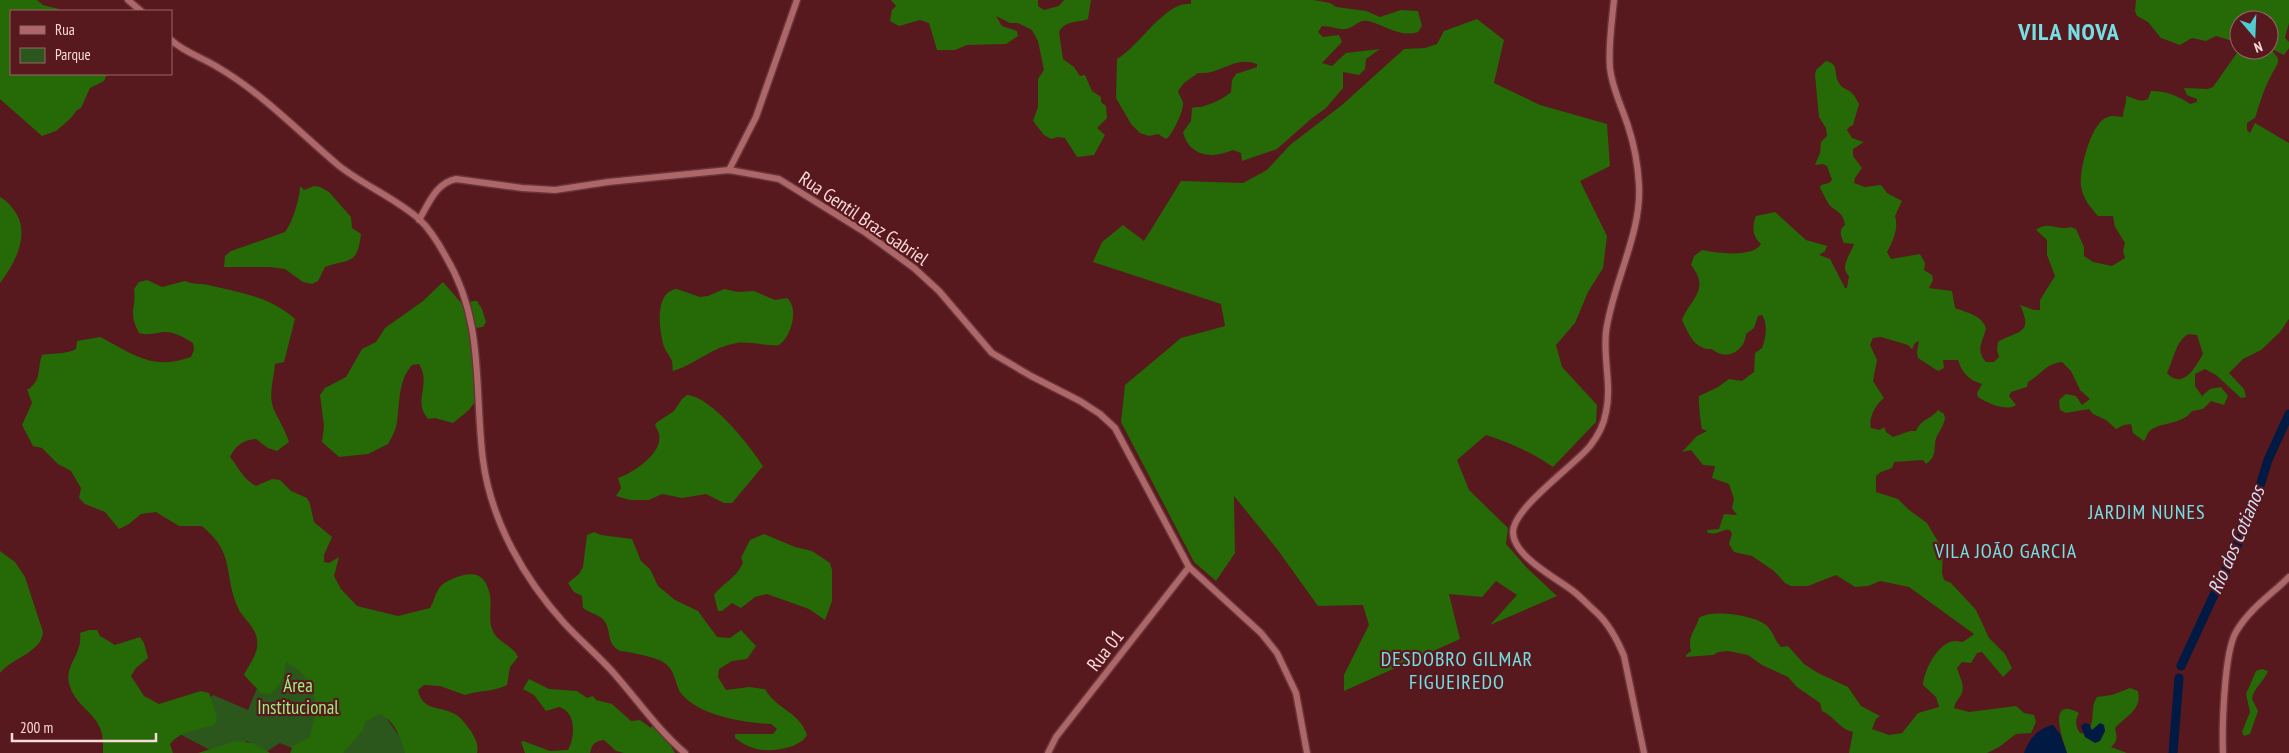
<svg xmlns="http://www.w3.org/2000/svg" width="2289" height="753" font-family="'PT Sans Narrow',sans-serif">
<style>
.green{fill:#2b571c}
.forest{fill:#266907;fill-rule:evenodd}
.water{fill:#011a43}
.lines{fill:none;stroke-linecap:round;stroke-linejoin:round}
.river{stroke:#011a43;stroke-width:9}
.secondary-casing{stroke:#683439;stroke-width:9}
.secondary{stroke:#ae6768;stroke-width:6}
.labels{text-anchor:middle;stroke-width:4.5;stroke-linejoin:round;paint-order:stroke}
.street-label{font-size:19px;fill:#fbdad9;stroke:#57181e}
.park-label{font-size:19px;fill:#99f07f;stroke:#57181e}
.neighbourhood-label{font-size:20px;letter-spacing:1px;fill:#74e0e4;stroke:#57181e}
.water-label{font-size:20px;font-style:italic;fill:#d1dff5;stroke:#57181e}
.district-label{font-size:24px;font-weight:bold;letter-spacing:1px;fill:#74e0e4;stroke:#57181e}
</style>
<rect width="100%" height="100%" fill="#57181e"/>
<path class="green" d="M285 651 380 709 411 753H304L280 743 266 752 247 741 226 753H216L172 730 182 716 213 695 248 710 262 676Z"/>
<g class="forest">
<path d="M0 0H37L43 5 59 9 61 11H11V74H107L104 81 90 88 81 108 77 110 70 119 56 131 42 136 0 99Z"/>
<path d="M891 0H1038V6L1044 10 1059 6 1064 0H1091L1088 19C1078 23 1065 20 1059 32L1063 59 1074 67 1080 76 1085 75 1092 91 1101 97V102L1106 106 1107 118 1097 128 1105 135 1094 155 1077 157 1065 138 1058 137 1051 139 1044 135 1033 121 1038 107V79L1044 70 1038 41 1032 30 1018 23H1010L996 16 1002 26 1017 31 1018 36 1006 44 967 45 955 50H937L929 23 920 20 899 26 890 21 892 10 896 6Z"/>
<path d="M1191 0H1314L1330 3 1336 7 1366 11 1380 17 1401 10 1418 11 1422 26 1418 32C1400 38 1385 25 1368 21 1359 19 1355 27 1346 29 1339 30 1330 26 1322 26L1318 32 1323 37 1339 35 1342 42 1322 63 1332 66 1346 53 1380 49 1366 59 1365 69 1359 75 1343 72V88L1326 108 1311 119 1277 149 1242 161 1241 153 1233 150C1213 159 1189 157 1183 132L1191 121 1192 108C1197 106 1200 108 1204 106 1214 103 1223 99 1231 92L1232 80 1236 74 1257 67V64C1233 55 1222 75 1198 73L1184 83 1178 91C1179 95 1182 99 1183 103 1184 110 1172 136 1166 139L1158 134 1149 136 1140 133 1131 124 1116 98 1117 59C1140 46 1165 1 1191 4Z"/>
<path d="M2136 0H2289V23L2285 38 2289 42V48L2284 55 2272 49C2273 53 2277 56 2278 59 2279 65 2274 69 2272 74 2264 88 2260 103 2255 118L2247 123V130L2250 133 2255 123 2289 143V319L2280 332 2261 350 2243 359 2229 373 2244 389 2246 397 2241 398 2216 375 2205 369 2195 374V386L2202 396 2210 389 2221 387 2228 396 2224 405 2211 401 2203 409 2192 411C2182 426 2157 421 2148 433 2146 436 2146 439 2144 441L2133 433 2131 424 2124 425 2116 429 2106 420 2093 414 2089 409 2066 413 2060 410 2059 400 2066 394 2076 396 2082 405 2090 399 2080 390 2071 371 2062 362C2046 363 2041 375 2028 382L2027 387 2011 392 2009 396 2016 405C2007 412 1987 403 1978 397L1977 393 1982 384C1969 380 1962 373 1958 360H1943L1944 368 1938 371 1918 358 1917 352 1919 341 1915 343 1912 349 1908 345 1881 337 1873 338 1870 345 1877 360 1873 381 1884 398C1876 404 1868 418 1871 428L1880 430 1884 427 1886 432 1893 437 1910 431H1916C1922 418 1929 421 1938 410L1944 414 1945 418C1944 425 1940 430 1937 436 1932 447 1939 455 1926 464L1923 460 1894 462 1892 468 1881 472 1876 476V492L1898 499 1909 510 1927 523 1943 550 1942 573 1944 580 1951 583 1976 610 1989 638 2005 654 2012 668 2003 677 1982 652 1977 653 1971 663 1962 662 1957 668C1959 676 1966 686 1961 695 1958 700 1955 702 1954 708L1969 712 2016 706 2024 713 2034 715 2036 722 2031 733 2016 734 1999 747 1987 753H1849L1853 732C1839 729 1834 716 1822 711L1820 703 1797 687 1788 677 1762 665 1748 655 1728 651 1718 652 1713 655 1686 657V655L1691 651C1687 637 1695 631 1699 618 1711 609 1753 615 1766 625 1773 631 1775 641 1781 647L1788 646 1804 664 1818 673 1848 687 1861 706 1880 716 1876 719 1872 729 1889 735 1902 733 1918 713 1939 707 1936 697 1923 685C1924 670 1938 642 1955 641 1958 641 1961 642 1963 642L1974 634 1909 587 1880 581 1868 586 1855 587 1836 575 1808 586H1791L1785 583 1774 571 1752 556 1734 552 1729 544 1732 534 1730 530C1722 528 1716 537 1707 532V530L1719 529 1724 514 1737 515 1732 508 1734 499 1729 484 1712 478 1715 466 1703 465 1691 450 1682 452 1697 436 1707 431 1702 429C1701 425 1698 400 1699 396L1718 387 1729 379 1742 381 1754 372 1755 353 1762 348C1766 339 1768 323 1762 315L1758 316 1754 328 1746 334C1745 351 1726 362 1712 349 1695 350 1689 335 1682 320 1690 299 1711 290 1691 265L1694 256 1702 250C1716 253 1753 258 1761 244 1752 237 1752 225 1756 216L1775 212 1806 240 1827 246 1825 251 1819 255 1830 259 1845 288H1847L1849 276C1839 267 1850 256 1854 244L1844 243C1841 236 1838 230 1845 225 1843 210 1833 211 1828 203 1825 198 1823 193 1820 188L1821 185 1829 183 1832 180 1827 166 1823 164 1815 165 1820 153 1821 142 1827 136 1826 128 1819 117 1815 75 1816 70 1826 61C1840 64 1833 74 1839 83 1842 89 1848 89 1852 93 1855 96 1857 101 1859 104L1853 125 1849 127 1847 130 1852 138 1864 142 1853 149V156L1862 168 1855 178 1854 183 1865 187 1881 185 1887 193 1902 201 1895 216C1899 228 1893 241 1887 252L1891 259 1920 254 1925 263 1924 270 1932 275 1933 280 1929 288 1952 291 1955 308C1968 313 1981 315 1986 328 1983 342 1975 350 1986 362H1994L1999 357 1997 350 1998 342C2018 330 2034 335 2020 305L2034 310H2040V300L2055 276 2047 255V240L2036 230C2047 220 2058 231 2071 227L2076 229 2084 247V256L2093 262 2112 266 2125 258 2123 251 2125 243 2115 227 2113 216H2098C2090 207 2083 199 2081 186 2079 171 2091 121 2108 117 2112 115 2119 117 2123 117 2123 109 2127 104 2126 96 2135 98 2139 103 2148 99L2151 91C2166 91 2177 95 2190 104L2197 102V99L2187 95 2184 88 2208 89 2213 87 2239 50H2269V20H2239V43L2216 36 2206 41 2192 38 2180 45 2161 38 2148 22 2137 16 2135 11ZM2189 334 2197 335 2203 354C2196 366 2183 391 2167 373 2173 362 2176 339 2189 334Z"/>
<path d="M1477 19 1504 40 1494 83 1540 105 1607 124 1610 166 1580 181 1607 236 1603 268 1588 292 1575 323 1556 345 1562 367 1597 405 1596 422 1553 467C1532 452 1510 443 1486 435L1457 460 1469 490 1508 528 1506 544 1528 569 1557 596 1490 625 1517 595 1496 581 1482 597 1449 594 1460 639 1344 691V675L1369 625 1363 605 1318 606 1277 549 1234 496 1235 553 1216 581 1194 562 1121 422 1125 385 1181 338 1225 326 1221 304 1093 262 1102 242 1123 225 1144 241 1181 181 1243 183 1267 170 1290 145 1342 105 1404 49 1425 48 1437 44 1444 31Z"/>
<path d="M300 186 304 190 314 186 320 187 329 192 351 217 352 228 361 234C357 266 350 258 325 267L318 281 312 284 303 282 285 269 269 267H224L225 256 231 251 285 232C293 222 300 197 300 186Z"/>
<path d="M0 197C7 201 9 204 14 210 31 233 16 262 0 283Z"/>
<path d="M147 280 162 287 185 281C194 285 200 283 208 285 239 292 271 297 295 319L284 362 275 364C274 380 267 396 275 412 280 422 285 430 289 442L277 451 268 448 256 439C243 440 236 445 230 457 239 468 243 479 256 486L272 479 280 480 291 491 307 498 310 504 314 522 332 537 324 555V562L329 563 339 557 334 576 341 589 357 606 398 616 430 608C434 602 435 593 440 587 443 583 448 581 452 579 471 571 485 571 490 595 492 606 488 618 492 629 496 642 513 645 518 657L510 667 507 685C494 692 479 690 465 695L440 686 424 685 418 690C422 711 440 706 455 714 462 718 466 725 471 731 475 738 479 745 477 753H405C400 737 395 720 379 714L365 722 363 730 343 753H290L293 746 309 738C321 707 317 678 286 662 284 675 282 687 269 694L261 693 244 675C249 664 259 654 257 640 256 627 243 619 238 608 223 574 236 554 202 526H179L156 512 141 514 129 524 119 529 105 512 85 504 79 498 81 488 71 471 58 464 42 448 33 446 22 425 32 403 27 389H29C42 379 37 369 42 355 52 353 69 354 76 349L77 341 100 337C134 354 151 371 191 357L194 350 193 343C186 338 173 331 163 332 154 333 149 336 139 333 127 310 137 309 134 289L139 282Z"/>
<path d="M443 282 463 305 473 301H477L482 309 486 322 483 327 475 328 474 403 469 410 453 423 435 418 428 419C412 399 432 386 419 364L412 365C398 381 400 402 397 422 396 430 392 437 388 444L368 454 339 457 322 442 324 426 320 395 325 388 346 377 362 349 376 342 385 328 423 301Z"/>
<path d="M677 289 700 297 708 296 724 289 738 292 754 291 775 300 787 298C799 308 792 336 779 345 775 347 747 341 737 343 712 347 696 364 673 371 672 369 673 365 672 361 670 356 666 352 664 347 659 331 654 291 677 289Z"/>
<path d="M687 395C712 397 750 446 763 466L732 503H724L706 494 682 498 662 494 649 500H630L616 496 621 488 618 478C636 472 672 447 655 426L656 423 674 411 682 399Z"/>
<path d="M594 532 601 535 632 539 641 561 650 569 658 586 675 600 698 611 717 637 730 638 741 630 756 646 747 659 732 661 719 669 718 677 726 690 749 687 765 689C777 710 799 711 807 735 801 747 777 751 764 750 754 750 743 744 735 738V734H773L777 729 771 724C744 723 696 715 680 692 675 683 675 672 667 665 661 658 637 654 628 652 624 651 620 652 617 649 607 642 611 631 605 622 600 614 591 614 583 608L582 596 574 592 568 583 579 574 583 567 587 535Z"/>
<path d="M764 534 795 547 812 551 830 563 832 570V601L825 620 809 609 767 594 755 597 741 608 732 603 722 611H718L714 595C723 583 738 577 743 562L741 558 750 540Z"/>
<path d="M0 551 15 562 25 577 43 632C42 652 12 658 0 673Z"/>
<path d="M89 630H97L100 636 115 645 140 637 144 643 148 658 136 668 131 676 144 696 159 704 201 691 209 693 217 717 215 725C198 730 182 730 170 744L173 753H103C103 747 103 740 102 734 97 712 74 706 69 683 65 664 83 654 80 633Z"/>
<path d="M2262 669 2268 671C2264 682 2254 687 2252 699L2258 711 2250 734 2244 736 2242 732 2250 712 2246 694 2256 671Z"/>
<path d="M529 679 549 689 577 691 587 698 593 696 596 700 612 704 631 721 640 720 651 728 653 725 660 727 675 753H624L616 751 604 740C595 741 592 744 590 753H525L521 742 523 741 550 751 568 750C575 738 577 712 559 707L546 711 534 695 523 689Z"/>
<path d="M2130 688 2138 691C2142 710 2127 715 2115 728 2117 736 2118 742 2111 747L2127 753H2067C2063 740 2046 695 2079 713 2075 721 2075 725 2080 733L2087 734C2097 717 2089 709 2097 697L2112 695Z"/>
<path d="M236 741 252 743 270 753H198Z"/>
</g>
<g class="water">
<path d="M2085 723 2089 724 2092 730 2100 723 2104 725 2105 731 2100 741 2095 743 2085 737 2081 726Z"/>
<path d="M2053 725 2060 734 2067 753H2024C2029 739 2038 728 2053 725Z"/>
</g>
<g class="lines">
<g class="river">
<path d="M2181 666 2251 515 2268 460 2289 414"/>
<path d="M2173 753 2179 678"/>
</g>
<g class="secondary-casing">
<g id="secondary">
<path d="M128 0 141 11"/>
<path d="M1614 0C1612 21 1608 47 1610 68 1612 88 1622 107 1628 126 1634 144 1638 166 1639 185 1642 233 1612 285 1606 332 1603 359 1612 386 1606 412 1604 424 1598 436 1590 446 1575 465 1513 508 1513 532 1513 556 1556 578 1573 591 1581 597 1588 605 1596 612 1609 624 1617 639 1624 656L1644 753"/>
<path d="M171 40C185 53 204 58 219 68 263 94 299 132 338 165 363 185 395 198 419 219 430 229 439 244 446 257 485 322 474 389 483 460 491 521 524 579 565 624 580 640 596 654 611 670 636 698 657 729 685 753"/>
<path d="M729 170 756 117 797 0"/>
<path d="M419 220C429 203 436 183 456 179L522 188 555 190 608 182 729 170 779 179 866 233 914 268 939 291 992 353 1031 376 1080 401 1100 414 1115 428 1189 567 1261 633 1277 653 1296 693 1307 753"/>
<path d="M1048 753 1056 737 1189 567"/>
<path d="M2223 753C2222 728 2224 652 2236 632 2249 609 2271 595 2289 577"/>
</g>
</g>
<use href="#secondary" class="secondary"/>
</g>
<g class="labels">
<g class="street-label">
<text transform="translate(864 218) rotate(34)" y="7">Rua Gentil Braz Gabriel</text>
<text transform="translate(1105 650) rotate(-52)" y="7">Rua 01</text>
</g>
<g class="park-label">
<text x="298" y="692">Área<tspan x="298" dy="22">Institucional</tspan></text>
</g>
<g class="neighbourhood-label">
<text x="2147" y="519">JARDIM NUNES</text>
<text x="2006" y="558">VILA JOÃO GARCIA</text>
<text x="1457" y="666">DESDOBRO GILMAR<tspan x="1457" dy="23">FIGUEIREDO</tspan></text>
</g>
<g class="water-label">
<text transform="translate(2236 540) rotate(-67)" y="7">Rio dos Cotianos</text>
</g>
<g class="district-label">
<text x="2069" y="40">VILA NOVA</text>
</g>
</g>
<rect x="10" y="10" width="162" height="65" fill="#57181e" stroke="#996669"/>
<rect x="20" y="26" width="25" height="8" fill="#ae6768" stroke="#996669"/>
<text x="55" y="35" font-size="15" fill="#fbdad9">Rua</text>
<rect x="20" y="48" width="25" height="15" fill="#2b571c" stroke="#996669"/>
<text x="55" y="60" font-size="15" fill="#fbdad9">Parque</text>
<g transform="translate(2254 35) rotate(161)"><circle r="24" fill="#57181e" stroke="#996669"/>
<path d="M0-4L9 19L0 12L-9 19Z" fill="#51ccd1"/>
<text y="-8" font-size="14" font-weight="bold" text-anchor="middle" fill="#fbdad9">N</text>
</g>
<path d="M12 733v8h144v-8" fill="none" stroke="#fbdad9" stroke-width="2.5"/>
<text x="20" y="733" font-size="15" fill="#fbdad9" stroke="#57181e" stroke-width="4" paint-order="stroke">200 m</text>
</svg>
